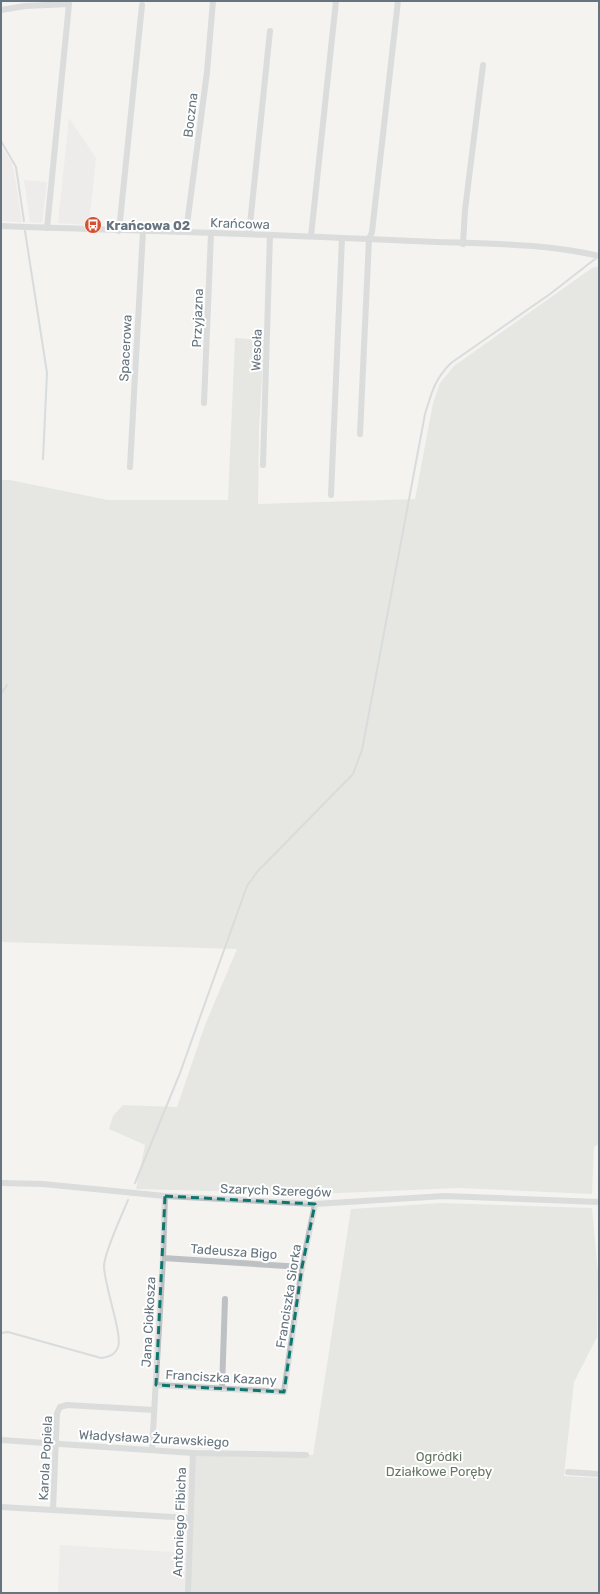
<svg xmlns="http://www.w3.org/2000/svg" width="600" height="1594" font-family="Rubik,sans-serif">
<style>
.built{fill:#e4e5e3}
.green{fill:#d5dad1}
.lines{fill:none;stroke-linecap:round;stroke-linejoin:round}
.stream{stroke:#b6c1c5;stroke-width:2}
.street{stroke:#bdc1c4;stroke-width:6}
.marked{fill:none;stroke:#0f766e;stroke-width:3;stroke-dasharray:8 5;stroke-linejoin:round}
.labels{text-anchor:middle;stroke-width:4;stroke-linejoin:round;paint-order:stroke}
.street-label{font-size:13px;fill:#65747e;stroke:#fff}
.poi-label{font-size:13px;font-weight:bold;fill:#65747e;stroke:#fff;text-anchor:start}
.park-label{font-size:13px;fill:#687663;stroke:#fff}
</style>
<rect width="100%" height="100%" fill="#f4f3f0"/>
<g class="built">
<path d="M69 118 96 158 89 225 58 223Z"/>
<path d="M1 145 11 162 14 171 22 222 1 221Z"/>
<path d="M24 180 47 182 42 223 30 222Z"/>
<path d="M60 1545 189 1553 188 1593H58Z"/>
</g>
<g class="green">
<path d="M599 266V1144L594 1147 592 1194 459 1188 316 1194 136 1189 145 1145 109 1129 113 1116 123 1105 177 1107 205 1025 237 949 1 942V480H10L108 500H228L235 338 264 340 259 430 258 504 415 499 433 403 440 383 454 366 592 268Z"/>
<path d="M441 1203 592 1208 598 1273 597 1337 574 1382 564 1476 599 1478V1593H188L193 1453 313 1455 351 1209Z"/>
</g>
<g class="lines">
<g class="stream">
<path d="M1 141 16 167 24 221"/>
<path d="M25 231 47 373 43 459"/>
<path d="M1 694 7 685"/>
<path d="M135 1183 180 1073 247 886 257 872 353 774 362 750 425 414C432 392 434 380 451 363L550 294 595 259"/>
<path d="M1 1333 8 1332 101 1358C109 1357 115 1355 118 1347 123 1335 104 1285 104 1266 104 1253 122 1215 128 1200"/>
</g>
<g class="street">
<path d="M1 10 25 6 69 4 47 228"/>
<path d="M1 226C138 231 275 234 412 241 474 244 539 242 599 256"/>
<path d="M119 231 142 5"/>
<path d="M186 232 207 72 213 1"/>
<path d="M249 234 270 31"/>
<path d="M311 236 336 1"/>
<path d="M463 244 465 210 483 65"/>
<path d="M204 403 211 233"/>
<path d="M360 434 369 239 372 232 398 1"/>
<path d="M263 465 270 235"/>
<path d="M130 467 143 231"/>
<path d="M331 495 342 238"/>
<path d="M1 1183 43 1184 165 1196 315 1204 444 1196 599 1202"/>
<path d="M163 1258 302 1267"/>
<path d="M156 1385 284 1392 302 1267 315 1204"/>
<path d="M222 1389 225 1299"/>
<path d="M1 1440 193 1453 306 1455"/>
<path d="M152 1449 163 1258 165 1196"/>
<path d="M568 1472 599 1474"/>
<path d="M1 1507 191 1518"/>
<path d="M53 1510 57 1413 60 1407 67 1405 154 1410"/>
<path d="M188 1593 193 1453"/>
</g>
</g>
<path d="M0 0H600V1594H0ZM165 1196 315 1204 302 1267 284 1392 156 1385Z" fill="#f4f3f0" fill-opacity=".55" fill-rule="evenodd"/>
<path class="marked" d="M165 1196 315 1204 302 1267 284 1392 156 1385Z"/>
<defs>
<g id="bus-disc" transform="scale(0.9)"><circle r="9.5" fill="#d35031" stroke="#fff"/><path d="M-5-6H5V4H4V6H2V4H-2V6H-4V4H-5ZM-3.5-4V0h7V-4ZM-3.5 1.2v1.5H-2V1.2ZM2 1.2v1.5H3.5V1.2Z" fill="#fff"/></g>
</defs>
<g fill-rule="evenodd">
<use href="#bus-disc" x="93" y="225"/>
</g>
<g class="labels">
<g class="street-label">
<text transform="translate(190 115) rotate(-83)" y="5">Boczna</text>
<text transform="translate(240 223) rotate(2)" y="5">Krańcowa</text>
<text transform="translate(197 318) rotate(-88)" y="5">Przyjazna</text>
<text transform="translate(125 348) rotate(-87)" y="5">Spacerowa</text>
<text transform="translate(256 350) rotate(-88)" y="5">Wesoła</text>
<text transform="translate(276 1190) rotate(2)" y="5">Szarych Szeregów</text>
<text transform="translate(234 1251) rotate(4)" y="5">Tadeusza Bigo</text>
<text transform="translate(288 1296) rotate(-81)" y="5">Franciszka Siorka</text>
<text transform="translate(148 1322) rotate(-87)" y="5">Jana Ciołkosza</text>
<text transform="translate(221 1377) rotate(3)" y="5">Franciszka Kazany</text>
<text transform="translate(154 1438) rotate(3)" y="5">Władysława Żurawskiego</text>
<text transform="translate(45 1458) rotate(-87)" y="5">Karola Popiela</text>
<text transform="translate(179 1522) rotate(-88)" y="5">Antoniego Fibicha</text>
</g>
<g class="poi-label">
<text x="106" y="230">Krańcowa 02</text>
</g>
<g class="park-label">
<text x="439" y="1461">Ogródki<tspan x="439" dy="15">Działkowe Poręby</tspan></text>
</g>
</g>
<rect width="600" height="1594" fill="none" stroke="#65747e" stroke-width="4"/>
</svg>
